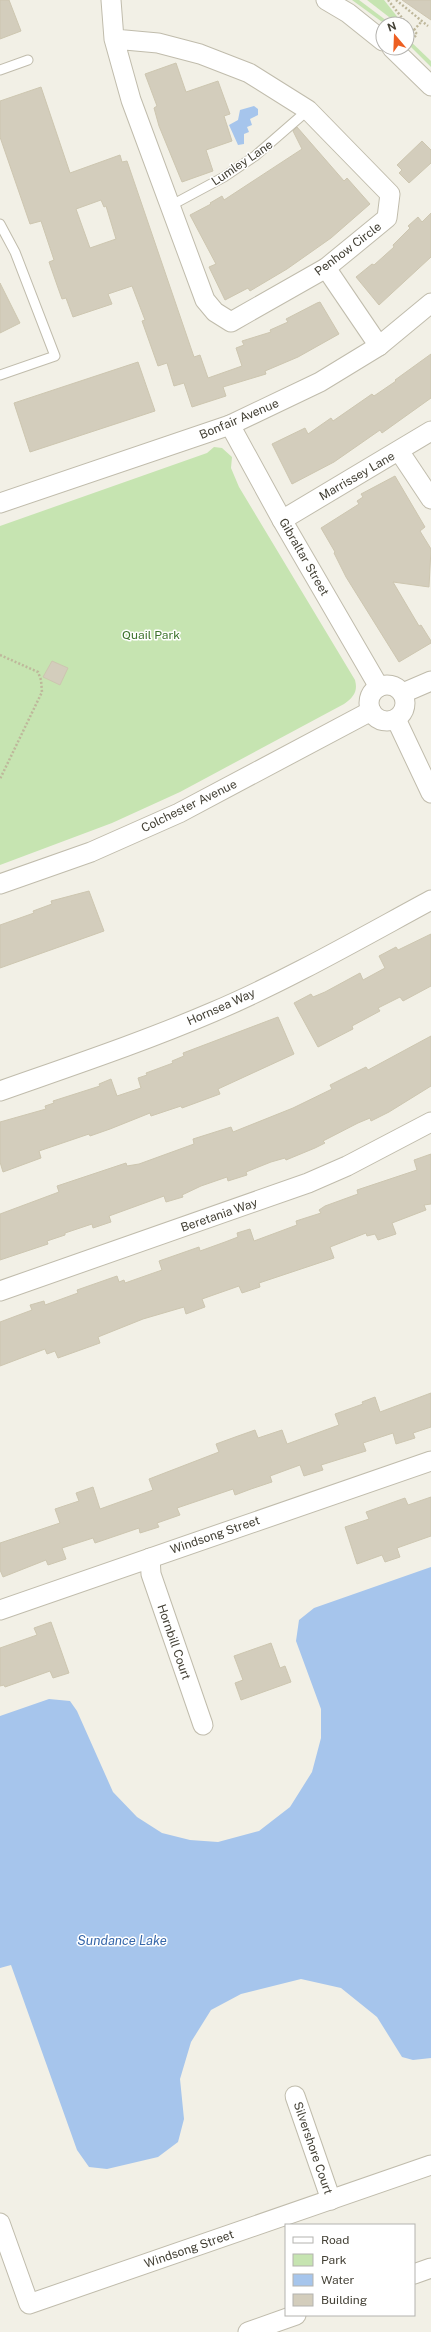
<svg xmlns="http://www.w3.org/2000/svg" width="431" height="2332" font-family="'Public Sans',sans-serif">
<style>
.green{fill:#c6e4b1}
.water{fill:#a6c5ec}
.building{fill:#d3cdbc;stroke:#cdc6b0;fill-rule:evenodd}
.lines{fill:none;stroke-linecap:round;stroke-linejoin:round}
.service-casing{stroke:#c0bcac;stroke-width:11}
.minor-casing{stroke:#c0bcac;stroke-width:21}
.path{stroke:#beb79b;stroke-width:2.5;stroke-dasharray:2 2;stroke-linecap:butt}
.service{stroke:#fff;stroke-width:9}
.minor{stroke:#fff;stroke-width:19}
.labels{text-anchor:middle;stroke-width:3;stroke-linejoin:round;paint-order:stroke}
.street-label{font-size:12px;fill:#444136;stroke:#fff}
.park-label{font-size:12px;fill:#3d732d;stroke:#fff}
.water-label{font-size:13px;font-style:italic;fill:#3667aa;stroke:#fff}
</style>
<rect width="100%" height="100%" fill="#f2f0e6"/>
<g class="green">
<path d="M352 0H359L391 24H385Z"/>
<path d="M367 0H384L403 24H398Z"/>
<path d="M407 38 431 61V67L407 43Z"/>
<path d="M214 447 222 448 232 457 231 468 239 487 355 680C358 691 354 697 344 704L180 792 112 823 0 865V526L207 453Z"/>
</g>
<g class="water">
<path d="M254 106 258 109V115L250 119 252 125 247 127 249 132 244 134V144L238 145 229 125 238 120 240 110Z"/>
<path d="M431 1567V2058L413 2060 402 2057 377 2017 341 1988 301 1979 241 1994 211 2010 191 2042 180 2079 184 2119 178 2142 158 2157 107 2169 89 2167 77 2150 11 1965 0 1968V1716L49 1699 70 1701 77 1711 113 1792 137 1817 162 1833 190 1840 218 1842 259 1831 290 1807 312 1772 321 1738V1709L296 1641 299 1620 314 1608Z"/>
</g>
<g class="building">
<path d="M0 0H9L21 31 0 39Z"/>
<path d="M402 0H431V20Z"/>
<path d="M176 63 186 92 218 81 230 114 224 116 232 141 206 150 213 171 182 182 159 126 154 108 157 106 145 74Z"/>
<path d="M41 87 70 173 120 155 122 162 127 161 194 357 200 355 208 378 242 366 236 348 244 345 242 341 271 332 270 330 288 322 286 319 317 303 320 302 339 334 298 357 265 371 266 374 223 387 226 396 192 407 184 383 174 386 167 363 158 366 142 321 145 320 132 286 108 294 112 304 73 317 66 298 62 299 57 285 49 262 54 260 41 221 30 224 0 137V101ZM101 200 104 207 106 206 116 239 90 248 76 209Z"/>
<path d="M297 127 344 181 347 178 370 204 331 238 287 269 250 291 248 288 225 300 209 267 216 264 190 215 211 204 210 203 222 196 224 200 302 149 293 131Z"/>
<path d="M422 141 431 150V163L409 183 399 173 402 170 397 165Z"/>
<path d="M431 213V257L379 305 356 277 372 264 374 265 394 247 393 245 410 228 408 226 418 217 422 222Z"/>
<path d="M0 283 20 323 0 333Z"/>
<path d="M431 354V398L382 433 380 430 334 462 292 484 272 444 305 428 308 434 331 418 333 421 372 394 374 396 396 381 395 380Z"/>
<path d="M138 362 155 411 30 452 14 403Z"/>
<path d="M395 476 425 527 420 531 431 549 429 587 393 582 419 626 421 625 431 641V643L399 662 346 577 334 553 335 552 321 528 359 504 357 501 363 497 361 494Z"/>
<path d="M52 661 68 668 60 685 43 677Z"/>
<path d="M89 891 104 931 0 968V925L34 913 33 911 52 904 51 901Z"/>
<path d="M431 934V986L403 1001 400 997 378 1008 380 1011 352 1026 353 1029 318 1047 294 1003 311 994 313 997 325 992 360 973 363 980 385 968 379 956 396 947 398 950Z"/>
<path d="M278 1017 294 1054 218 1089 220 1094 182 1108 181 1106 151 1116 150 1113 110 1129 90 1136 89 1134 39 1151 41 1158 3 1172 0 1162V1122L46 1109 45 1106 54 1103 53 1101 100 1086 99 1084 111 1079 117 1096 141 1088 138 1078 147 1075 146 1073 173 1063 172 1061 184 1056 183 1053Z"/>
<path d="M431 1036V1086L389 1112 371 1121 370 1118 358 1123 323 1141 325 1143 315 1148 286 1160 285 1158 271 1162 246 1172 247 1175 228 1181 227 1177 201 1186 182 1195 183 1197 166 1202 164 1196 109 1216 111 1222 93 1228 92 1224 65 1233V1235L47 1241 48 1244 0 1260V1214L59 1192 57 1186 126 1163 127 1166 139 1164 194 1144 193 1139 231 1127 233 1132 293 1108 332 1089 330 1085 366 1067 368 1070Z"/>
<path d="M431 1154V1204L424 1205 426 1210 392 1223 396 1234 378 1240 375 1234 367 1236 366 1233 330 1247 334 1258 259 1283 260 1287 242 1293 239 1286 202 1299 205 1307 186 1314 184 1307 143 1319 98 1337 100 1343 58 1358 55 1351 47 1354 45 1349 0 1366V1322L32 1310 30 1305 44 1301 45 1305 78 1293 77 1290 117 1276 119 1282 124 1280 125 1283 162 1270 159 1261 199 1247 200 1251 225 1242 238 1237 237 1233 250 1229 254 1241 297 1225 296 1221 321 1213 319 1210 325 1206 358 1194 357 1190 417 1170 414 1160Z"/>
<path d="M431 1393V1427L413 1433 415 1438 396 1444 393 1433 363 1443 366 1451 321 1465 323 1470 304 1476 300 1465 270 1476 272 1482 251 1489 235 1495 233 1489 177 1508 180 1515 157 1523 159 1527 140 1533 139 1528 95 1543 93 1538 62 1548 66 1559 48 1565 46 1560 3 1577 0 1570V1543L60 1523 55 1509 79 1501 76 1493 93 1487 100 1509 153 1490 149 1479 219 1452 216 1444 238 1436 255 1430 258 1438 282 1430 287 1444 339 1425 335 1414 363 1404 362 1402 375 1397 380 1412Z"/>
<path d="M431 1497V1536L397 1548 400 1557 385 1562 382 1555 357 1564 345 1527 369 1519 366 1512 405 1498 408 1505Z"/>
<path d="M51 1622 69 1673 53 1678 50 1671 5 1687 4 1685 0 1686V1648L37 1635 34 1628Z"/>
<path d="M271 1643 280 1668 285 1666 291 1682 241 1700 235 1683 243 1680 234 1656Z"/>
</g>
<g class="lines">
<g class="service-casing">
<g id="service">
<path d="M0 70 28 60"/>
<path d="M170 206 224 177 255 156 308 110"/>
<path d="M0 224 15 252 55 356 0 375"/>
</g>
</g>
<g class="minor-casing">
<g id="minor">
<path d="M111 0 114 39 131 100 205 300 215 312 231 322 326 268 387 218 390 194 308 110 249 73 200 54 158 43 114 39"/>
<path d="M326 0 348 13 383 41"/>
<path d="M392 48 431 86"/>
<path d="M326 268 379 346"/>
<path d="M230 425 282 520 379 687"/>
<path d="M399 451 431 499"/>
<path d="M0 503 230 425 320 382 379 346 431 303"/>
<path d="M282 520 431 431"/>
<circle cx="387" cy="703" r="18"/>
<path d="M403 693 431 681"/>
<path d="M396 719 431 793"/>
<path d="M0 884 91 852 179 813 371 711"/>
<path d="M0 1091C71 1066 143 1042 213 1012 288 980 359 939 431 900"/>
<path d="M0 1291 308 1183 347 1166 431 1122"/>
<path d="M150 1558 151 1574 203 1725"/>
<path d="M0 1610 431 1461"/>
<path d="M295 2096 331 2200"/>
<path d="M0 2223 29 2304 431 2165"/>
<path d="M414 2274 431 2268"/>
<path d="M248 2332 296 2315"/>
</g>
</g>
<g class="path">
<path d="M388 0 407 24"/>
<path d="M396 0 428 26"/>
<path d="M407 24 417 34 412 40"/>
<path d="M414 30 422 21"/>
<path d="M407 33 411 29"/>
<path d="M0 655 38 672 41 680 42 692 0 779"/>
</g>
<use href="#service" class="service"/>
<use href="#minor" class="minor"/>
</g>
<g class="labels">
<g class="street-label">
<text transform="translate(242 163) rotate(-34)" y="4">Lumley Lane</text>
<text transform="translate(348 249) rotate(-37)" y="4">Penhow Circle</text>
<text transform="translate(239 419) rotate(-23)" y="4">Bonfair Avenue</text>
<text transform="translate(357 476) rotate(-30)" y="4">Marrissey Lane</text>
<text transform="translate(304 557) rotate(60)" y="4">Gibraltar Street</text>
<text transform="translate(189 806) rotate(-26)" y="4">Colchester Avenue</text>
<text transform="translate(221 1007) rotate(-24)" y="4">Hornsea Way</text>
<text transform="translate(219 1215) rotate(-19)" y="4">Beretania Way</text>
<text transform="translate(215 1535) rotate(-19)" y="4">Windsong Street</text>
<text transform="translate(174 1642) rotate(71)" y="4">Hornbill Court</text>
<text transform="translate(313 2148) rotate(71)" y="4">Silvershore Court</text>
<text transform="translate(189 2249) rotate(-19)" y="4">Windsong Street</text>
</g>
<g class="park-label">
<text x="151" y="639">Quail Park</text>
</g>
<g class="water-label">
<text x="122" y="1945">Sundance Lake</text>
</g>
</g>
<rect x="285" y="2224" width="130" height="92" fill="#ffffff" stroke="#b4b3af"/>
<rect x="293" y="2237" width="20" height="6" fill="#ffffff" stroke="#b4b3af"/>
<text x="321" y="2244" font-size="12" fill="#444136">Road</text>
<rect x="293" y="2254" width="20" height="12" fill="#c6e4b1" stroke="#b4b3af"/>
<text x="321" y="2264" font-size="12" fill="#444136">Park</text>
<rect x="293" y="2274" width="20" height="12" fill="#a6c5ec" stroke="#b4b3af"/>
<text x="321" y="2284" font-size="12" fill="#444136">Water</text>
<rect x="293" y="2294" width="20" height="12" fill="#d3cdbc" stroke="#b4b3af"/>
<text x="321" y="2304" font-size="12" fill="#444136">Building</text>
<g transform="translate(395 36) rotate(341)"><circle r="19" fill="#ffffff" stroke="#b4b3af"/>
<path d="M0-3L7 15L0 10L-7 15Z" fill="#ed5f22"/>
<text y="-6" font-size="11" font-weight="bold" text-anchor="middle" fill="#444136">N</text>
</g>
</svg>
